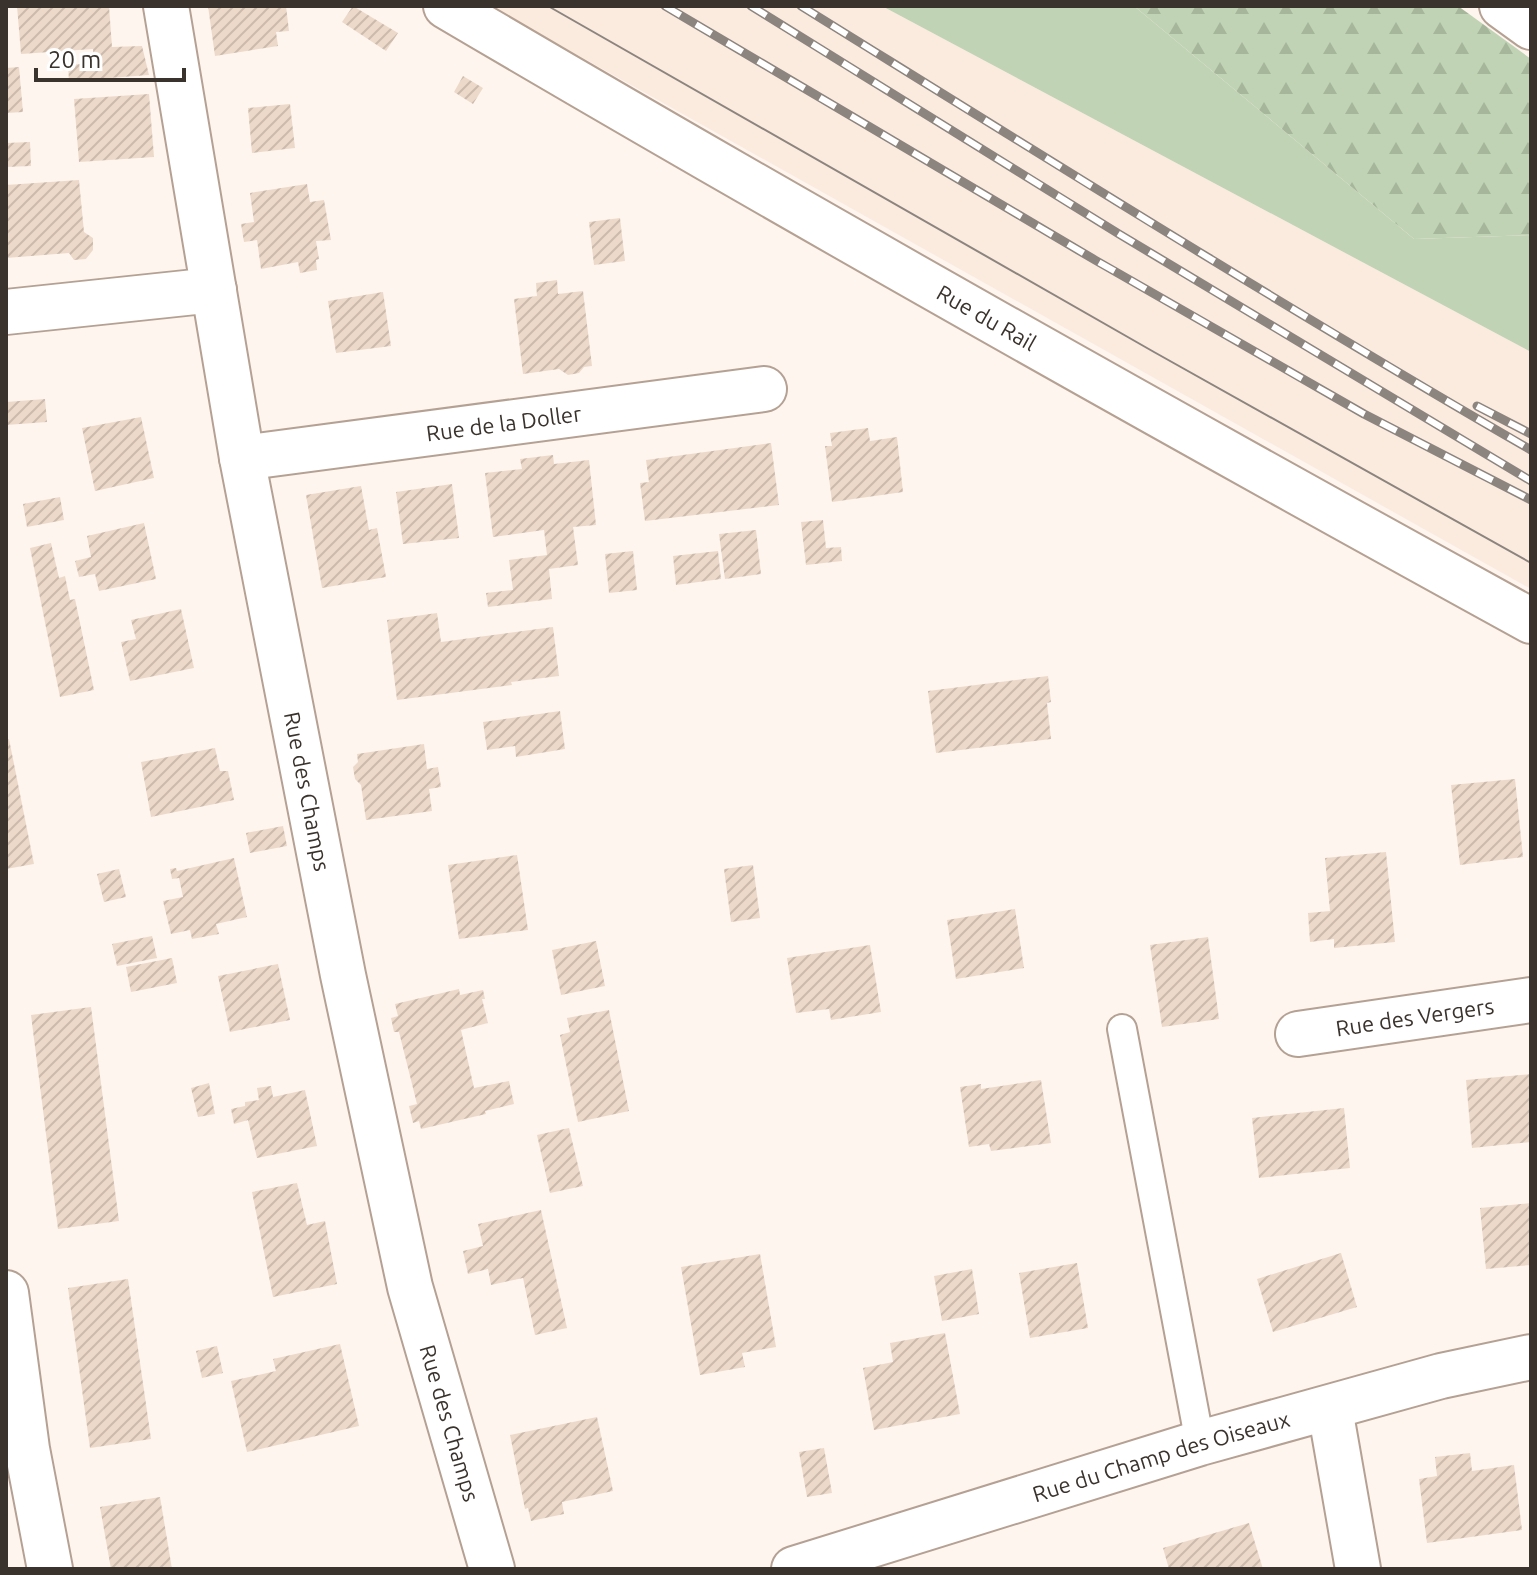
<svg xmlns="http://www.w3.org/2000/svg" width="1537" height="1575" font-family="Ubuntu,sans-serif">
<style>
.built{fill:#fbeade}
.grass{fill:#c0d3b4}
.forest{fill:url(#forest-firs)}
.building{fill:url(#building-hatch)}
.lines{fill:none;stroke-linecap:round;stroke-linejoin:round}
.lane-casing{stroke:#b5a193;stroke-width:32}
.street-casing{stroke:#b5a193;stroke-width:48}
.lane{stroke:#fff;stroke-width:28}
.street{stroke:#fff;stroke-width:44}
.tram{stroke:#8c847e;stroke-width:2}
.rail-casing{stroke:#8c847e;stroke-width:9}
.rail{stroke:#fff;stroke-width:6;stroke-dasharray:18;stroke-linecap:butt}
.labels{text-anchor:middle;stroke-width:7;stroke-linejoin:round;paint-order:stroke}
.street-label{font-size:22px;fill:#3a322c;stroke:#fff}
</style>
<defs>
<pattern id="forest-firs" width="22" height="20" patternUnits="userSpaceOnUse" patternTransform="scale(2)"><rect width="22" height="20" fill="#c0d3b4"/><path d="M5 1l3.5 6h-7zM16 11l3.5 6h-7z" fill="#a6b69b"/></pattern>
<pattern id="building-hatch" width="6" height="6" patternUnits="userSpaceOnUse" patternTransform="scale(2)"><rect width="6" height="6" fill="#edd9c9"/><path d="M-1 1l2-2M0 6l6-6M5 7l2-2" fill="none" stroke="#ccbbad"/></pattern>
</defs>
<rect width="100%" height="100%" fill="#fef5ef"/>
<path class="built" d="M490 6H882L1531 352V589Z"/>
<path class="grass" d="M882 6H1134L1414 239 1531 235V352Z"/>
<path class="forest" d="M1134 6H1458L1531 59V235L1414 239Z"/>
<g class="building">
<path d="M17 6H109L112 47 142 46 149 75 69 81 68 65 94 63 93 49 21 54Z"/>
<path d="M208 6H286L289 31 276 32 278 46 215 56Z"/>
<path d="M353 6 398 33 386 51 342 22Z"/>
<path d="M19 67 23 112 6 113V68Z"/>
<path d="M463 76 483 88 473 104 454 92Z"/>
<path d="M149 94 154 157 79 162 74 99Z"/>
<path d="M290 104 295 148 252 153 248 108Z"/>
<path d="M30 142 31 166 6 167V143Z"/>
<path d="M79 180 84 232 93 238V250L86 259 74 260 69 253 6 258V185Z"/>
<path d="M307 184 310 202 324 200 331 240 316 241 319 259 316 260 317 270 300 273 298 262 261 269 257 240 244 242 241 224 254 222 250 193Z"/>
<path d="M620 218 625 261 594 265 589 222Z"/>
<path d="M557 280 558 294 583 291 592 366 584 367 579 373 568 375 559 369 523 374 514 299 537 296 536 283Z"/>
<path d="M383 292 391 346 336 353 328 301Z"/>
<path d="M45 399 47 422 6 425V402Z"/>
<path d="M141 417 154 478 95 491 82 428Z"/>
<path d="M868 428 870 441 897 437 903 492 832 502 825 446H832L830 433Z"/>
<path d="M771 443 779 505 645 521 640 483 649 482 646 460Z"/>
<path d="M553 455 554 464 589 460 596 525 573 527 578 565 549 569 552 599 488 607 486 593 513 590 509 560 547 555 544 530 493 537 485 473 522 469 520 459Z"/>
<path d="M452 484 459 538 403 544 396 492Z"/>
<path d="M361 486 369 530 377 528 386 577 322 588 306 495Z"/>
<path d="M60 497 64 520 27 527 23 504Z"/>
<path d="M823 520 826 548 841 547 842 561 806 565 801 522Z"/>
<path d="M144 523 156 579 99 591 95 574 79 577 75 561 91 557 87 536Z"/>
<path d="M756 530 761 574 725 579 719 534Z"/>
<path d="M51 543 59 578 65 576 70 600 75 599 94 690 60 697 30 548Z"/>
<path d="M633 551 637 590 609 593 605 554Z"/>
<path d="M718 551 721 579 676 585 673 556Z"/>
<path d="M181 609 194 668 130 681 121 642 136 639 131 620Z"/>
<path d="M437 613 441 642 553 627 559 676 511 682 512 685 397 700 387 620Z"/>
<path d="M1048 676 1051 702 1047 703 1051 739 936 753 928 691Z"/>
<path d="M560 711 565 749 516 757 515 746 487 750 483 722Z"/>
<path d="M9 739 34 864 6 869V740Z"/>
<path d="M424 744 427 769 438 767 441 787 429 789 432 811 366 820 361 785 355 779 353 767 358 762 357 754Z"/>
<path d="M215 748 220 771H228L234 800 151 817 141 762Z"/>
<path d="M1515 779 1523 857 1460 865 1451 785Z"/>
<path d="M283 826 287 846 250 853 246 833Z"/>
<path d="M1386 852 1395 942 1334 948V939L1310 942 1308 913 1330 911 1325 858Z"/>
<path d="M517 855 528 930 459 939 448 865Z"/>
<path d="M234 858 247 917 216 924 219 934 192 939 190 930 171 934 163 901 183 897 179 878 172 879 170 869 176 868 177 871Z"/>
<path d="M753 865 760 918 731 922 724 869Z"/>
<path d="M119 869 126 897 104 902 97 874Z"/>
<path d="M1015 909 1024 968 956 979 947 920Z"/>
<path d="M152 936 157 958 117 966 112 944Z"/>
<path d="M1208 937 1219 1019 1162 1027 1150 945Z"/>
<path d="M596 941 605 986 561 995 552 950Z"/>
<path d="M870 945 881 1012 831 1020 829 1009 796 1013 787 958Z"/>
<path d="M172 958 177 983 131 992 126 967Z"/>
<path d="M278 964 290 1020 230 1032 218 976Z"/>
<path d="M459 989 460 995 483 990 485 999H482L488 1023 461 1030 474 1088 509 1081 514 1104 485 1111 486 1114 421 1129 419 1121 413 1123 409 1106 417 1104 399 1032H394L391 1018 398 1016 395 1004Z"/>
<path d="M91 1007 119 1221 58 1229 31 1015Z"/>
<path d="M609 1010 629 1111 578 1122 560 1035 570 1032 567 1018Z"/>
<path d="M1531 1074V1142L1472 1148 1466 1080Z"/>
<path d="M1041 1080 1051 1143 991 1151 989 1144 969 1147 960 1087 981 1084V1089Z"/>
<path d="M209 1083 215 1114 198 1117 191 1088Z"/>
<path d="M271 1086 273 1097 305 1090 317 1146 257 1158 248 1120 234 1124 231 1109 245 1106V1102L259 1100 257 1088Z"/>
<path d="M1344 1108 1350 1168 1259 1178 1252 1118Z"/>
<path d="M569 1128 583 1186 550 1193 537 1135Z"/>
<path d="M297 1183 307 1225 325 1221 337 1284 273 1297 252 1192Z"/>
<path d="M1531 1203V1265L1486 1269 1480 1208Z"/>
<path d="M541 1210 567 1328 535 1335 523 1278 491 1285 488 1269 468 1274 463 1251 483 1246 478 1224Z"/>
<path d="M1341 1253 1357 1307 1273 1332 1257 1279Z"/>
<path d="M760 1254 776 1347 742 1353 745 1367 700 1375 681 1267Z"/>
<path d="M1077 1263 1088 1328 1030 1338 1019 1273Z"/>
<path d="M972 1269 979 1314 942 1321 934 1276Z"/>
<path d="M128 1279 151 1439 90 1448 68 1288Z"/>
<path d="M945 1333 960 1414 874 1430 863 1368 893 1362 890 1343Z"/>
<path d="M340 1344 359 1426 247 1452 231 1381 276 1371 273 1359Z"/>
<path d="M217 1346 223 1373 202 1378 196 1351Z"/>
<path d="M597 1417 613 1491 562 1502 564 1514 531 1521 528 1508 525 1509 510 1435Z"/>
<path d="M824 1448 832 1493 807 1497 799 1452Z"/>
<path d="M1470 1453 1472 1471 1514 1465 1522 1530 1427 1543 1419 1479 1437 1476 1435 1457Z"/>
<path d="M160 1497 172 1569H111L100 1507Z"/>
<path d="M1249 1523 1263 1569H1169L1163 1548Z"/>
</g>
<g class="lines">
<g class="lane-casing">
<path id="lane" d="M1122 1029 1200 1443"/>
</g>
<g class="street-casing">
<g id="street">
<path id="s1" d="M166 6 242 458 343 975 410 1287 492 1569"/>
<path id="s2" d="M446 6C804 217 1167 421 1531 621"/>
<path d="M1502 6 1531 27"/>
<path d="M6 312 214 290"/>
<path id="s3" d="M242 458 764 389"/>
<path id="s4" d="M1298 1034 1531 1000"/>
<path d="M6 1293 27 1449 50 1569"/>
<path d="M1330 1409 1358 1569"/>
<path id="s5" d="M794 1569 1200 1443 1441 1376 1531 1357"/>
</g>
</g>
<use href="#lane" class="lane"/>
<use href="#street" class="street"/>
<path class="tram" d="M548 6 1154 352 1531 563"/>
<g class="rail-casing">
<g id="rail">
<path d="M665 6 1095 260 1364 414 1531 500"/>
<path d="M751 6 1119 234 1531 481"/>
<path d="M801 6C1043 156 1284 307 1531 450"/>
<path d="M1477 406 1531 434"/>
</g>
</g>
<use href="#rail" class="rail"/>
</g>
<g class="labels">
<g class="street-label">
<text dy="8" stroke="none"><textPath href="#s2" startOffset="624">Rue du Rail</textPath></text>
<text dy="8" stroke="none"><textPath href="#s3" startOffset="264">Rue de la Doller</textPath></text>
<text dy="8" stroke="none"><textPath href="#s1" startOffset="798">Rue des Champs</textPath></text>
<text dy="8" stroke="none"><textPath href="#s4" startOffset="118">Rue des Vergers</textPath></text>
<text dy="8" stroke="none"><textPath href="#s1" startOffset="1446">Rue des Champs</textPath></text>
<text dy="8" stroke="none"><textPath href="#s5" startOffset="384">Rue du Champ des Oiseaux</textPath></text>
</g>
</g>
<rect width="1537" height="1575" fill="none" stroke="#3a322c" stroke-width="16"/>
<path d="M36 68v12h148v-12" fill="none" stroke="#3a322c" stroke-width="4"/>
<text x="48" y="68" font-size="24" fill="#3a322c" stroke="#ffffff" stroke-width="6" paint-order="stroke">20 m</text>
</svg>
